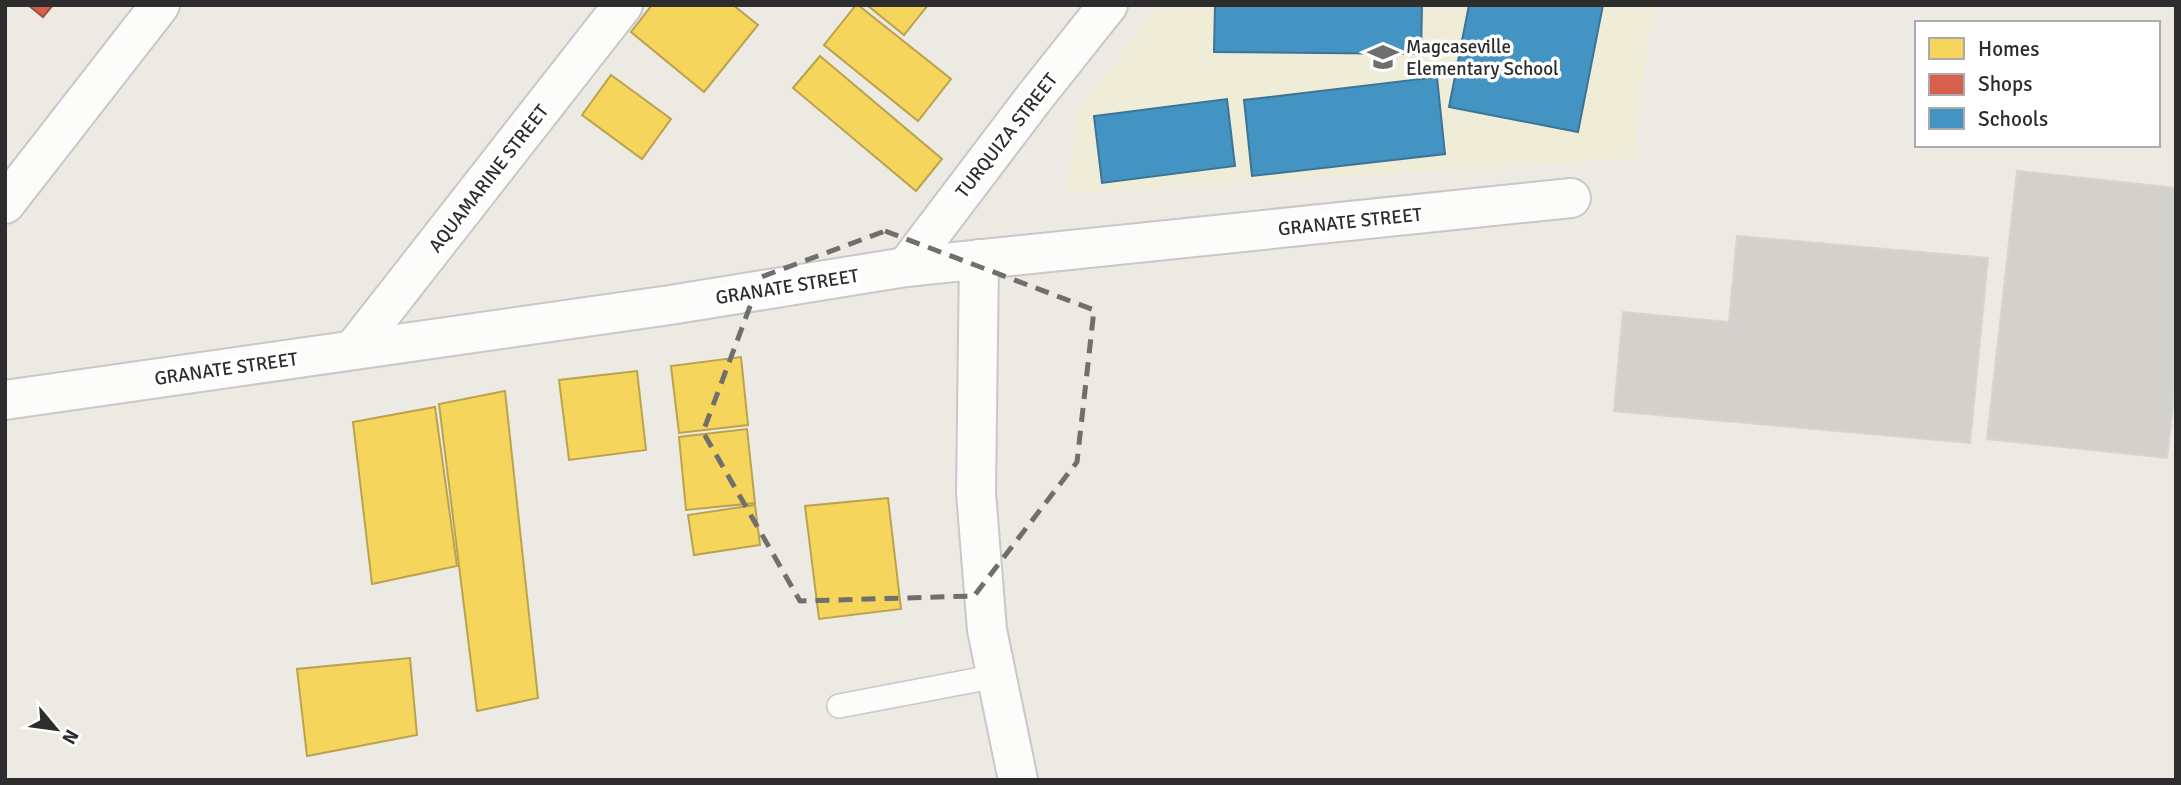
<svg xmlns="http://www.w3.org/2000/svg" width="2181" height="785" font-family="Signika,sans-serif">
<style>
.education{fill:#efecd7}
.homes{fill:#f6d55c;stroke:#baa34e;stroke-width:2}
.shops{fill:#d6604d;stroke:#a35143;stroke-width:2}
.schools{fill:#4393c3;stroke:#3c7496;stroke-width:2}
.building{fill:#d2d1cc;stroke:#d7d5cf;stroke-width:2}
.lines{fill:none;stroke-linecap:round;stroke-linejoin:round}
.lane-casing{stroke:#c9c8c8;stroke-width:26}
.street-casing{stroke:#c9c8c8;stroke-width:42}
.secondary-casing{stroke:#c9c8c8;stroke-width:42}
.lane{stroke:#fcfcfb;stroke-width:23}
.street{stroke:#fcfcfb;stroke-width:38}
.secondary{stroke:#fcfcfb;stroke-width:38}
.marked{fill:none;stroke:#706f6d;stroke-width:5;stroke-dasharray:14 9;stroke-linejoin:round}
.labels{text-anchor:middle;stroke-width:7;stroke-linejoin:round;paint-order:stroke}
.poi-label{font-size:19px;fill:#2d2d2d;stroke:#fff;text-anchor:start}
.street-label{font-size:19px;fill:#2d2d2d;stroke:#fff}
</style>
<rect width="100%" height="100%" fill="#eceae3"/>
<path class="education" d="M1160 5H1653L1634 159 1067 193 1078 108Z"/>
<g class="homes">
<path d="M652 5H733L758 25 704 92 631 32Z"/>
<path d="M856 5H858L951 79 918 121 824 45Z"/>
<path d="M867 5H928L904 35Z"/>
<path d="M820 56 942 159 916 191 793 88Z"/>
<path d="M611 75 671 119 642 159 582 115Z"/>
<path d="M741 357 748 425 679 433 671 366Z"/>
<path d="M637 371 646 450 569 460 559 380Z"/>
<path d="M505 391 538 698 477 711 439 404Z"/>
<path d="M435 407 457 566 372 584 353 422Z"/>
<path d="M747 429 755 503 686 510 679 437Z"/>
<path d="M888 498 901 609 819 619 805 506Z"/>
<path d="M755 505 760 545 694 555 688 515Z"/>
<path d="M410 658 417 735 307 756 297 669Z"/>
</g>
<path class="shops" d="M28 5H53L43 17Z"/>
<g class="schools">
<path d="M1215 5H1422L1421 54 1214 52Z"/>
<path d="M1469 5H1603L1578 132 1449 107Z"/>
<path d="M1437 77 1445 154 1252 176 1244 100Z"/>
<path d="M1227 99 1235 166 1102 183 1094 116Z"/>
</g>
<g class="building">
<path d="M2017 171 2176 188V378L2167 458 1987 439Z"/>
<path d="M1737 236 1988 258 1970 443 1614 411 1623 312 1729 322Z"/>
</g>
<g class="lines">
<g class="lane-casing">
<path id="lane" d="M839 706 997 676"/>
</g>
<g class="street-casing">
<g id="street">
<path d="M979 259 976 493 987 630 1018 780"/>
<path d="M906 267 1034 98 1108 5"/>
<path d="M353 350 623 5"/>
<path d="M5 400 670 305 906 267 1571 198"/>
</g>
</g>
<g class="secondary-casing">
<path id="secondary" d="M5 204 160 5"/>
</g>
<use href="#lane" class="lane"/>
<use href="#street" class="street"/>
<use href="#secondary" class="secondary"/>
</g>
<path class="marked" d="M885 231 1094 310 1077 462 974 596 800 601 703 432 761 277Z"/>
<defs>
<g id="school-bare" transform="scale(2.415)"><path d="M0-5L7-2L0 1L-7-2ZM-4 1L0 2.5L4 1V4Q0 6-4 4Z" fill="#706f6d" stroke="#fff" stroke-width="2.5" paint-order="stroke"/></g>
</defs>
<g fill-rule="evenodd">
<use href="#school-bare" x="1383" y="57"/>
</g>
<g class="labels">
<g class="poi-label">
<text x="1406" y="53">Magcaseville<tspan x="1406" dy="22">Elementary School</tspan></text>
</g>
<g class="street-label">
<text transform="translate(1006 135) rotate(-52)" y="7">TURQUIZA STREET</text>
<text transform="translate(488 178) rotate(-52)" y="7">AQUAMARINE STREET</text>
<text transform="translate(1350 221) rotate(-6)" y="7">GRANATE STREET</text>
<text transform="translate(787 286) rotate(-9)" y="7">GRANATE STREET</text>
<text transform="translate(226 368) rotate(-8)" y="7">GRANATE STREET</text>
</g>
</g>
<rect width="2181" height="785" fill="none" stroke="#2d2d2d" stroke-width="14"/>
<rect x="1915" y="21" width="245" height="126" fill="#ffffff" stroke="#ababab" stroke-width="2"/>
<rect x="1929" y="38" width="35" height="21" fill="#f6d55c" stroke="#ababab" stroke-width="2"/>
<text x="1978" y="56" font-size="21" fill="#2d2d2d">Homes</text>
<rect x="1929" y="74" width="35" height="21" fill="#d6604d" stroke="#ababab" stroke-width="2"/>
<text x="1978" y="91" font-size="21" fill="#2d2d2d">Shops</text>
<rect x="1929" y="108" width="35" height="21" fill="#4393c3" stroke="#ababab" stroke-width="2"/>
<text x="1978" y="126" font-size="21" fill="#2d2d2d">Schools</text>
<g transform="translate(56 729) rotate(119)" stroke="#ffffff" stroke-width="5" paint-order="stroke">
<path d="M0-5L12 26L0 18L-12 26Z" fill="#2d2d2d"/>
<text y="-10" font-size="19" font-weight="bold" text-anchor="middle" fill="#2d2d2d">N</text>
</g>
</svg>
